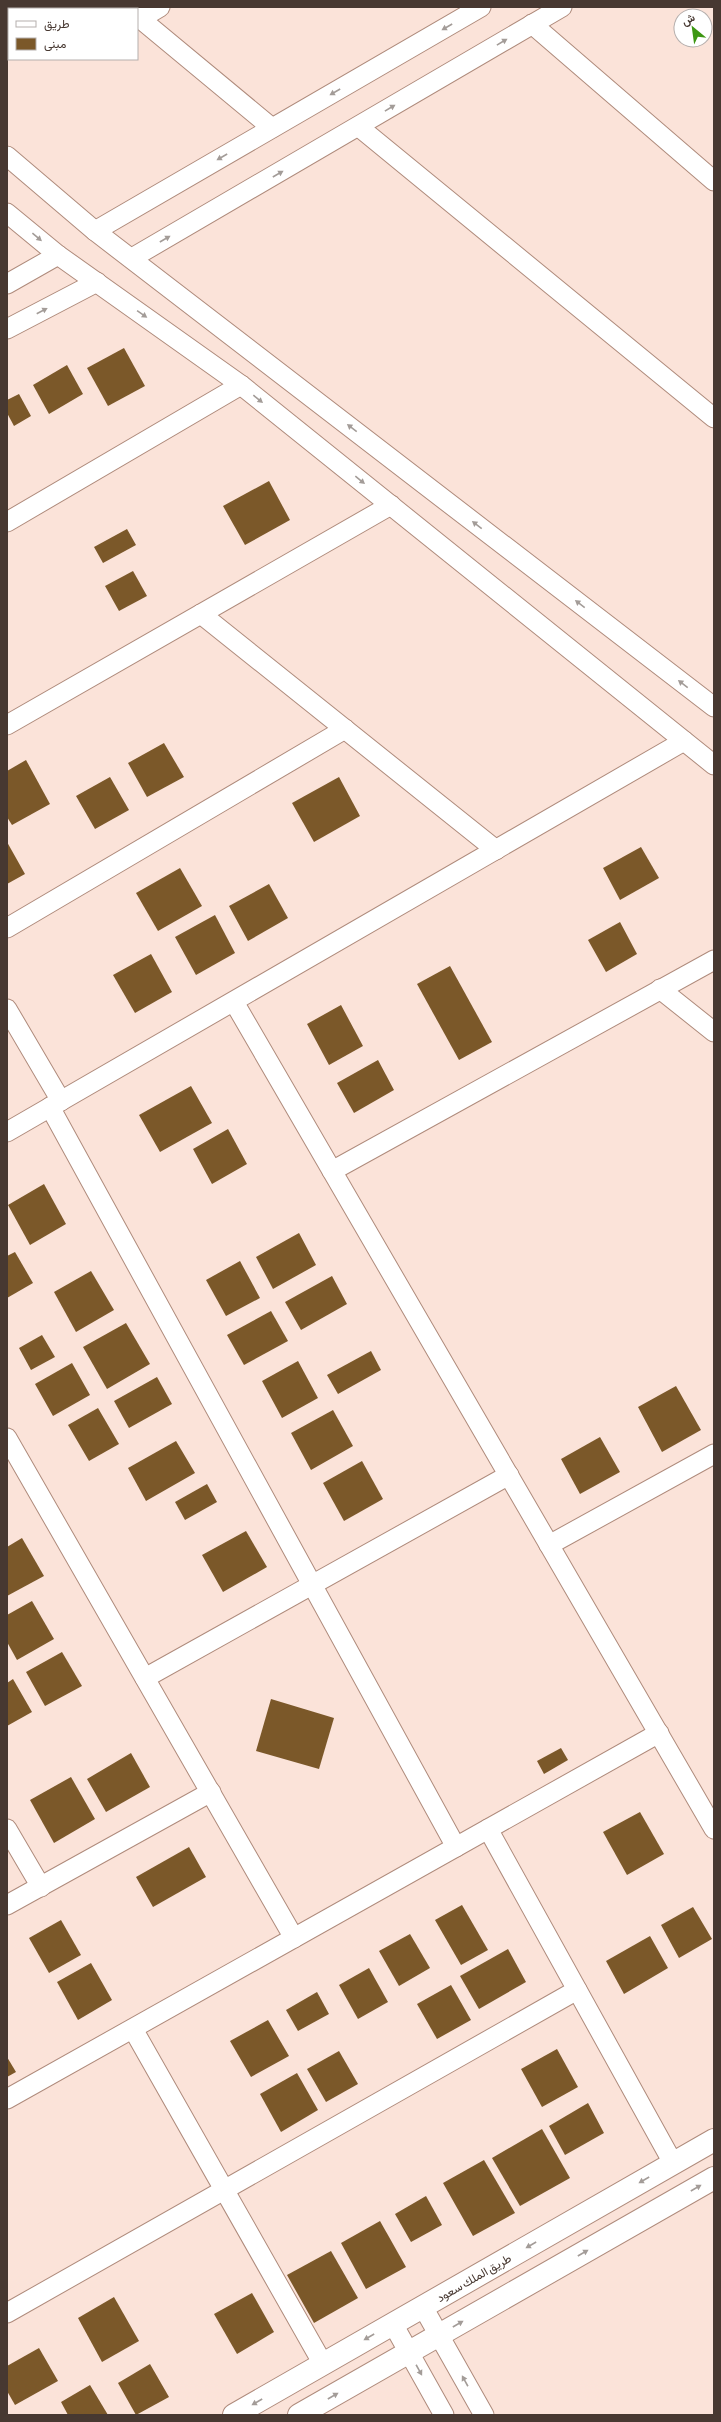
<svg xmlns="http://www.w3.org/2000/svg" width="721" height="2422" font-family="'Asap Condensed',Vazirmatn,sans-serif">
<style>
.building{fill:#7b5829}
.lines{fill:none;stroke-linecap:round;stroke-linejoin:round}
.minor-casing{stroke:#af8b7c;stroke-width:21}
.major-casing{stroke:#af8b7c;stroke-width:24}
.minor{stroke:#fff;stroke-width:19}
.major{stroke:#fff;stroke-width:22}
.oneway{fill:#a39c98}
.labels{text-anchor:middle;stroke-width:4;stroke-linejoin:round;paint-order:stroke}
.street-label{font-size:12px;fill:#473831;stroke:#fff}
</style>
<rect width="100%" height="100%" fill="#fbe3d9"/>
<g class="building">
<path d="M124 348 145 386 108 406 87 368Z"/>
<path d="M67 365 83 394 49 414 33 385Z"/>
<path d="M19 394 31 416 14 426 7 413V400Z"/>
<path d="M269 481 290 520 245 545 223 506Z"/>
<path d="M127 529 136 545 103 563 94 547Z"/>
<path d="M133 571 147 596 119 611 105 586Z"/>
<path d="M164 743 184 777 147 797 128 763Z"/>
<path d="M26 760 50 804 12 825 7 817V771Z"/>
<path d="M110 777 129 810 95 829 76 796Z"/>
<path d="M339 777 360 816 314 842 292 803Z"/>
<path d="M7 842 25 874 7 884Z"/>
<path d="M641 847 659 878 620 900 603 868Z"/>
<path d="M180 868 202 906 158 931 136 893Z"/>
<path d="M269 884 288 918 248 941 229 906Z"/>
<path d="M215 915 235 953 196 975 175 937Z"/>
<path d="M620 922 637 954 606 972 588 940Z"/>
<path d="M151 954 172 992 135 1013 113 975Z"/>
<path d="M450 966 492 1042 459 1060 417 984Z"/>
<path d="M341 1005 363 1046 329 1065 307 1024Z"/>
<path d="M378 1060 394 1090 354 1113 337 1083Z"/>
<path d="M191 1086 212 1123 160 1152 139 1115Z"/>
<path d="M228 1129 247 1164 212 1184 193 1149Z"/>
<path d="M44 1184 66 1224 30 1245 8 1205Z"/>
<path d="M299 1233 316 1265 273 1289 256 1257Z"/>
<path d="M15 1252 33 1283 7 1298V1256Z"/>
<path d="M240 1261 260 1298 226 1316 206 1280Z"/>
<path d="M91 1271 114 1310 76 1332 54 1292Z"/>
<path d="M332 1276 347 1304 301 1330 285 1302Z"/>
<path d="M271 1311 288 1341 244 1365 227 1335Z"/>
<path d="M126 1323 150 1364 107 1389 83 1347Z"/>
<path d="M42 1335 55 1357 31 1370 19 1348Z"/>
<path d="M371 1351 381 1370 338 1394 327 1375Z"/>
<path d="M298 1361 318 1398 282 1418 262 1381Z"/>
<path d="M72 1363 90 1395 53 1416 35 1384Z"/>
<path d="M157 1377 172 1404 129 1428 114 1401Z"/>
<path d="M676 1386 701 1430 662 1452 638 1407Z"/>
<path d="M98 1408 119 1444 89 1461 68 1425Z"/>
<path d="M333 1410 353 1446 311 1470 291 1433Z"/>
<path d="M600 1437 620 1472 580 1494 561 1459Z"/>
<path d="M176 1441 195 1473 146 1501 128 1468Z"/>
<path d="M362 1461 383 1499 344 1521 323 1483Z"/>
<path d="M207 1484 217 1502 185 1520 175 1502Z"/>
<path d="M246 1531 267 1567 223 1592 202 1555Z"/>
<path d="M22 1538 44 1576 7 1596V1547Z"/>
<path d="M32 1601 54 1639 17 1660 7 1642V1615Z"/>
<path d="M62 1652 82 1686 45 1706 26 1672Z"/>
<path d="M13 1679 32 1712 7 1726V1683Z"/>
<path d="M271 1699 334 1718 319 1769 256 1751Z"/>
<path d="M561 1748 568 1760 544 1774 537 1761Z"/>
<path d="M131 1753 150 1787 106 1812 87 1779Z"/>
<path d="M71 1777 95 1819 54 1843 30 1800Z"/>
<path d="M640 1812 664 1854 627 1875 603 1832Z"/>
<path d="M189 1847 206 1877 153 1907 136 1877Z"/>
<path d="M462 1905 488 1950 461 1965 435 1920Z"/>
<path d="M693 1907 712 1939 679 1958 661 1925Z"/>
<path d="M61 1920 81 1955 49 1973 29 1938Z"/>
<path d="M410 1934 430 1968 399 1986 379 1951Z"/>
<path d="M650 1936 668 1968 624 1994 606 1961Z"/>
<path d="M508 1949 526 1982 479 2009 460 1976Z"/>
<path d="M91 1963 112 2000 78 2020 57 1982Z"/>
<path d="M369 1968 388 2002 358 2019 339 1985Z"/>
<path d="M451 1985 471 2020 437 2039 417 2004Z"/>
<path d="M317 1992 329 2014 298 2031 286 2010Z"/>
<path d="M268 2020 289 2056 251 2077 230 2041Z"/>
<path d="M557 2049 578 2087 542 2107 521 2069Z"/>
<path d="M339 2051 358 2084 326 2102 307 2069Z"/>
<path d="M7 2057 16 2072 7 2077Z"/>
<path d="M297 2073 318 2110 281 2132 260 2094Z"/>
<path d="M588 2103 604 2133 565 2155 549 2126Z"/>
<path d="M542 2129 570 2178 520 2206 492 2158Z"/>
<path d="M484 2160 515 2213 473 2236 443 2183Z"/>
<path d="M426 2196 442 2225 411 2242 395 2214Z"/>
<path d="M380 2221 406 2267 366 2289 341 2243Z"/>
<path d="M331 2251 358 2298 314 2323 287 2275Z"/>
<path d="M252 2293 274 2332 237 2354 214 2314Z"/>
<path d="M114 2297 139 2341 102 2362 78 2318Z"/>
<path d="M39 2348 58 2381 15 2405 7 2391V2366Z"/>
<path d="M150 2364 169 2397 136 2415 118 2383Z"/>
<path d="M90 2385 108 2415H68L61 2402Z"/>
</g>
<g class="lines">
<g class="minor-casing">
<g id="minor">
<path d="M137 16 272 128"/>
<path d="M140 19 160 7"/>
<path d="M532 24 714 181"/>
<path d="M359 127 714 418"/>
<path d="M7 156 95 231 714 707"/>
<path d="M7 213 58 255 241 385 714 765"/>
<path d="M95 231 481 7"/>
<path d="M132 258 562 7"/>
<path d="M7 284 58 255"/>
<path d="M7 329 97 282"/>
<path d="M7 522 241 385"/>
<path d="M201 614 496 850"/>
<path d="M7 725 391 505"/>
<path d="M7 928 345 729"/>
<path d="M660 989 714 1032"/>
<path d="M234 1002 714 1829"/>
<path d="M7 1009 61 1101"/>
<path d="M50 1107 456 1847"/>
<path d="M7 1132 684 741"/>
<path d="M332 1171 714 960"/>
<path d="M7 1438 294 1938"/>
<path d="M549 1545 714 1454"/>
<path d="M145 1678 509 1475"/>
<path d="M7 1829 41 1887"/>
<path d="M488 1829 673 2163"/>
<path d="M7 1905 211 1792"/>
<path d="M133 2029 323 2364"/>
<path d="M7 2099 659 1733"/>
<path d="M423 2307 484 2415"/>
<path d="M7 2313 577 1990"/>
<path d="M393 2324 444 2415"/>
</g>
</g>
<g class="major-casing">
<g id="major">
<path d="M234 2415 714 2140"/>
<path d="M299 2415 714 2178"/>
</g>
</g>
<use href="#minor" class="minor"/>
<use href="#major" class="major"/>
</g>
<defs><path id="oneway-solid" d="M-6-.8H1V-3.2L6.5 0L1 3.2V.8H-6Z"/></defs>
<g class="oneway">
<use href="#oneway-solid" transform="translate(447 27) rotate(150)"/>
<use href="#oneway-solid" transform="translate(502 42) rotate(-31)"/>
<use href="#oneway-solid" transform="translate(335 92) rotate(150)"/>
<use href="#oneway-solid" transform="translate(390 108) rotate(-31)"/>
<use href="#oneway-solid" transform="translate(222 157) rotate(150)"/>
<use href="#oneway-solid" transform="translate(278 174) rotate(-30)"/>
<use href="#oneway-solid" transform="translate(37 237) rotate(40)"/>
<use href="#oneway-solid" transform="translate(165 239) rotate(-30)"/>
<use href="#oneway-solid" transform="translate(42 311) rotate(-28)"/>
<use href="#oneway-solid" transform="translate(142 314) rotate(35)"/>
<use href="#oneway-solid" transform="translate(258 399) rotate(39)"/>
<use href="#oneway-solid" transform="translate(352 428) rotate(-142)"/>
<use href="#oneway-solid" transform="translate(360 480) rotate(39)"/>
<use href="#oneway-solid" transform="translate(477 525) rotate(-142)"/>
<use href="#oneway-solid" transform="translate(580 604) rotate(-142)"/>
<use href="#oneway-solid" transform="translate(683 684) rotate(-142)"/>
<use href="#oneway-solid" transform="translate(644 2180) rotate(150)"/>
<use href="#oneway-solid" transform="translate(696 2188) rotate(-30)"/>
<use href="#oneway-solid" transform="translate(531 2245) rotate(150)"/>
<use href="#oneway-solid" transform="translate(583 2253) rotate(-30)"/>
<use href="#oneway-solid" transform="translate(458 2324) rotate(-30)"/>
<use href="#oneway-solid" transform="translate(369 2337) rotate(150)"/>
<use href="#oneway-solid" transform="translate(419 2370) rotate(61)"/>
<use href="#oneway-solid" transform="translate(465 2381) rotate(-119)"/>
<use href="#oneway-solid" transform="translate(333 2396) rotate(-30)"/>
<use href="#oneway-solid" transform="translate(257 2402) rotate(150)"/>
</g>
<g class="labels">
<g class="street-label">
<text transform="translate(474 2278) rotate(-30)" y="4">طريق الملك سعود</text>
</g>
</g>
<rect width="721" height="2422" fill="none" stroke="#473831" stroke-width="16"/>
<rect x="8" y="8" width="130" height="52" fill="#ffffff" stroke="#b5afad"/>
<rect x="16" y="21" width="20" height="6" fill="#ffffff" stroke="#b5afad"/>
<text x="44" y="28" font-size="12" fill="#473831">طريق</text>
<rect x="16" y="38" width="20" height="12" fill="#7b5829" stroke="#b5afad"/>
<text x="44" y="48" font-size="12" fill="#473831">مبنى</text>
<g transform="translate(693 28) rotate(331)"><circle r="19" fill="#ffffff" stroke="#b5afad"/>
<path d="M0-3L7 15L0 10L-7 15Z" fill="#3d9713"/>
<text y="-6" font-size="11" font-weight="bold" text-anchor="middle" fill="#473831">ش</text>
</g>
</svg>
